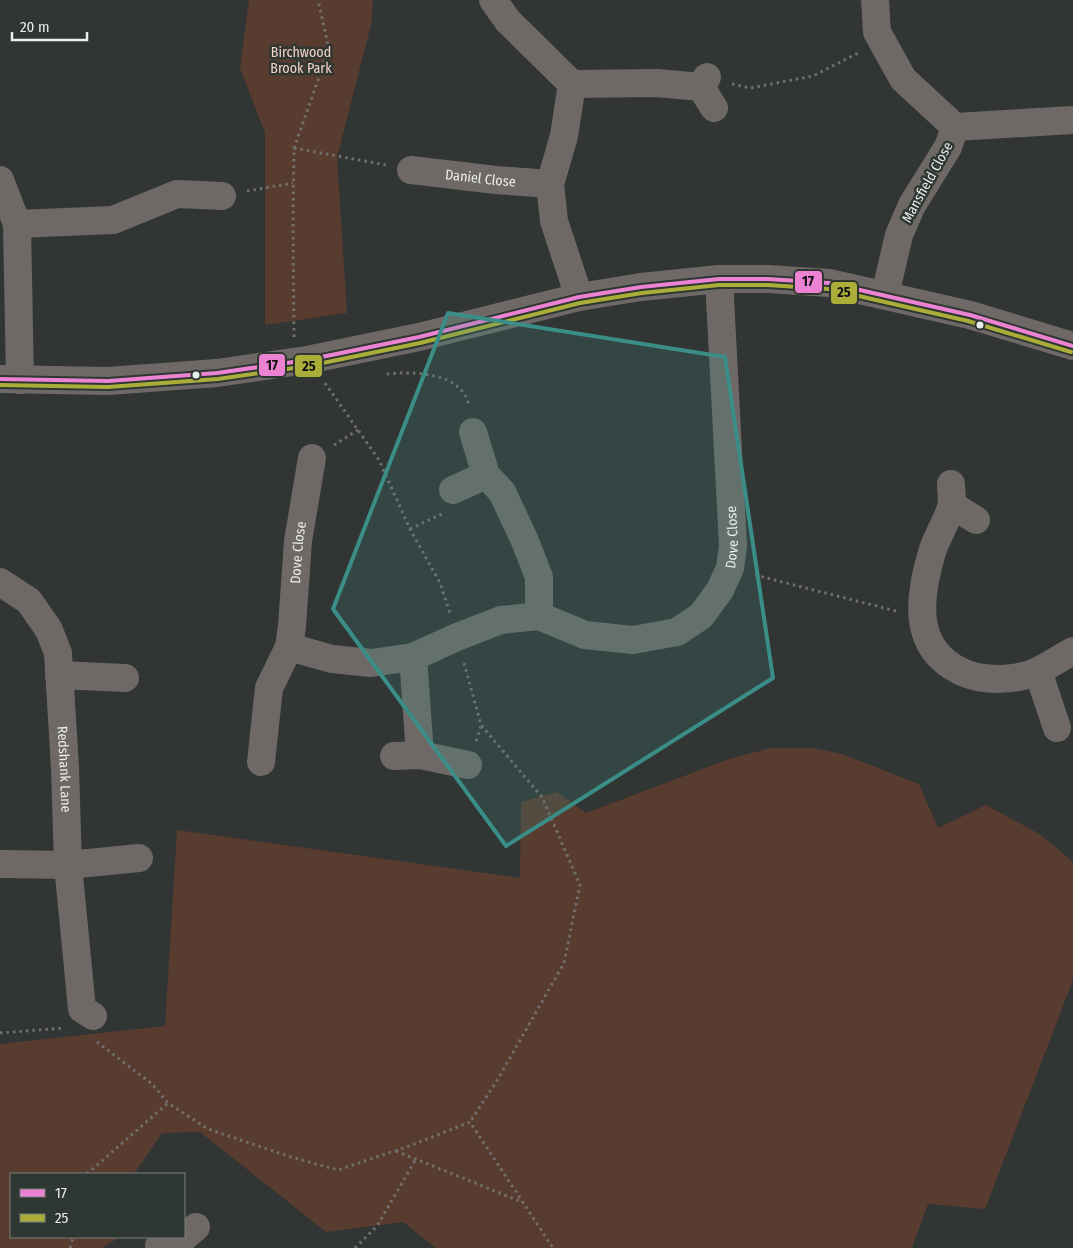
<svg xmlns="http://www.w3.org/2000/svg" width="1073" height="1248" font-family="'Fira Sans Condensed',sans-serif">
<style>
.green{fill:#593c30}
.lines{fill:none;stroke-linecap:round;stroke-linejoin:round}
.path{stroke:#726f6c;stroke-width:3;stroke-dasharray:2.5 4;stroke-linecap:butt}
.minor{stroke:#6e6966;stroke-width:28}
.bus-1-casing{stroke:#2f3733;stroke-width:8}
.bus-2-casing{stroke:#2f3733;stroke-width:8}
.bus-1{stroke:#ec82d2;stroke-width:4}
.bus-2{stroke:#aaae39;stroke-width:4}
.marked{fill:#3b8e87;fill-opacity:0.2;stroke:#3b8e87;stroke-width:4;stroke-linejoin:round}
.bus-dot{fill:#e9eeeb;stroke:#2f3733;stroke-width:2}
.labels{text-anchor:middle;stroke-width:5;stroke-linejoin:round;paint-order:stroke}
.park-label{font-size:14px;fill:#f5d1c4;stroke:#2f3733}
.street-label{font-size:14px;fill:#e9eeeb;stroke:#2f3733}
.line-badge{stroke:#2f3733;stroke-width:2}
.pale-badge-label{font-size:14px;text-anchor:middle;font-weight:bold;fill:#111}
</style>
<rect width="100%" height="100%" fill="#313533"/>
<g class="green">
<path d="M249 0H373L371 25 337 157 347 313 265 325V133L240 68Z"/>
<path d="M771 748H812L842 754 919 784 938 828 986 805 1041 835 1073 862V980L985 1209 928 1204 912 1248H436L403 1222 326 1232 200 1132 162 1133 136 1171 135 1174H11V1237H120L102 1248H0V1044L165 1026 177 830 520 878 521 802 557 792 586 813 729 759Z"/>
</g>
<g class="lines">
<g class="path">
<path d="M732 84 751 88 813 76 858 53"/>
<path d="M294 148 386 165"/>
<path d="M247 191 293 183"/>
<path d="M294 337 293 223 294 148 329 49 318 0"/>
<path d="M387 374C412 371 463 372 469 406"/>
<path d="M325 383 379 460 410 529 440 583 450 613"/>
<path d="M334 445 358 430"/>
<path d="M410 529 442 514"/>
<path d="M755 575 896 611"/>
<path d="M464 663 481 725 542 797 580 885 564 963 498 1079 470 1122"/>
<path d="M476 741 481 726"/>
<path d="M0 1033 63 1028"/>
<path d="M97 1042 152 1084 168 1103 208 1129 291 1157 338 1170 412 1145 470 1122 553 1248"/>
<path d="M396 1151 522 1202"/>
<path d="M87 1174 168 1103"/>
<path d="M70 1248 73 1237"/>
<path d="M355 1248 377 1226 416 1159"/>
</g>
<g class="minor">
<path d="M493 0 508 21 572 84 564 136 550 184 554 221 579 297"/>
<path d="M875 0 877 32 903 79 955 127 948 147 912 205 899 235 885 295"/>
<path d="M707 77 701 87 714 108"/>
<path d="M572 84 657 83 701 87"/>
<path d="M955 127 1073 120"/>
<path id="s1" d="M411 170 496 180 550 184"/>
<path d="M0 180 17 224 20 380"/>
<path d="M17 224 113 220 177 194 222 196"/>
<path d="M0 379 108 381 217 373 307 360 419 337 579 297 641 287 719 279H768L829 283 970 315 1073 346"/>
<path d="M473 432 486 475 502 492 525 541 539 577V616"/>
<path d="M951 484C951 491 953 500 951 507 947 521 938 535 933 549 919 595 910 648 962 672 984 682 1018 681 1040 670 1051 664 1062 657 1073 651"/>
<path d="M453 490 486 475"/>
<path d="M952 505 976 520"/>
<path id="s2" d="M0 582 29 601 49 630 58 653 65 768 68 865 82 1009 93 1016"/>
<path id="s3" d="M289 647 332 659 371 663 413 657 457 637 501 620 539 616 585 635 633 640 677 632 701 616 720 590 730 568 733 546 719 279"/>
<path d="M413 657 420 755"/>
<path d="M1038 671 1057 728"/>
<path d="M59 675 125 678"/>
<path d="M394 756 420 755 468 765"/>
<path id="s4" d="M261 762 269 688 289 647 292 626 298 541 312 458"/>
<path d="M0 864 68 865 139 858"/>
<path d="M159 1246H174L196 1227"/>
</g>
<g class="bus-1-casing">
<path id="bus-1" d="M0 379 108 381 217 373 307 360 419 337 579 297 641 287 719 279H768L829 283 970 315 1073 346"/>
</g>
<g class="bus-2-casing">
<path id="bus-2" d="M0 385 108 387 218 379 308 366 420 343 580 303 642 293 719 285H768L828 289 968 321 1071 352"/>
</g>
<use href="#bus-1" class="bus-1"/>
<use href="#bus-2" class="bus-2"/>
</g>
<path class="marked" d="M448 313 725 357 773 678 506 846 333 609Z"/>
<g class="bus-dot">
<circle cx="980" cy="325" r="4.5"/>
<circle cx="196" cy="375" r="4.5"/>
</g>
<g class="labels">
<g class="park-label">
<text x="301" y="57">Birchwood<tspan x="301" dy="16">Brook Park</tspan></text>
</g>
<g class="street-label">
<text dy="5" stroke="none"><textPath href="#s1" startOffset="70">Daniel Close</textPath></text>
<text transform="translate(927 182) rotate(-61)" y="5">Mansfield Close</text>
<text dy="5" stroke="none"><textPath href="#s3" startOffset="519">Dove Close</textPath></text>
<text dy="5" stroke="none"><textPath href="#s4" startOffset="215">Dove Close</textPath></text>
<text dy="5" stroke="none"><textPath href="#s2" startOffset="211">Redshank Lane</textPath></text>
</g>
</g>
<g class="line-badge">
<rect x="794" y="270" width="29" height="24" rx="5" fill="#ec82d2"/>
<rect x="830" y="281" width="28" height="24" rx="5" fill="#aaae39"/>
<rect x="258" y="353" width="28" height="24" rx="5" fill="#ec82d2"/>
<rect x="294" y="354" width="29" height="24" rx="5" fill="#aaae39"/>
</g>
<g class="pale-badge-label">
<text x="808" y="286">17</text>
<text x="844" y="297">25</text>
<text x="272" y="370">17</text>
<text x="309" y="371">25</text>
</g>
<rect x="10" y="1173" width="175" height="65" fill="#2f3733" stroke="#79807d"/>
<rect x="20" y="1189" width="25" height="8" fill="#ec82d2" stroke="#79807d"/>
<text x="55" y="1198" font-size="15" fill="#e9eeeb">17</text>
<rect x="20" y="1214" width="25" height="8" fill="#aaae39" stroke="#79807d"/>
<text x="55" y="1223" font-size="15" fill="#e9eeeb">25</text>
<path d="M12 32v8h75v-8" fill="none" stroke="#e9eeeb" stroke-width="2.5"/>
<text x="20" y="32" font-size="15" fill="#e9eeeb" stroke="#2f3733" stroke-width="4" paint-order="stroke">20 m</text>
</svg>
